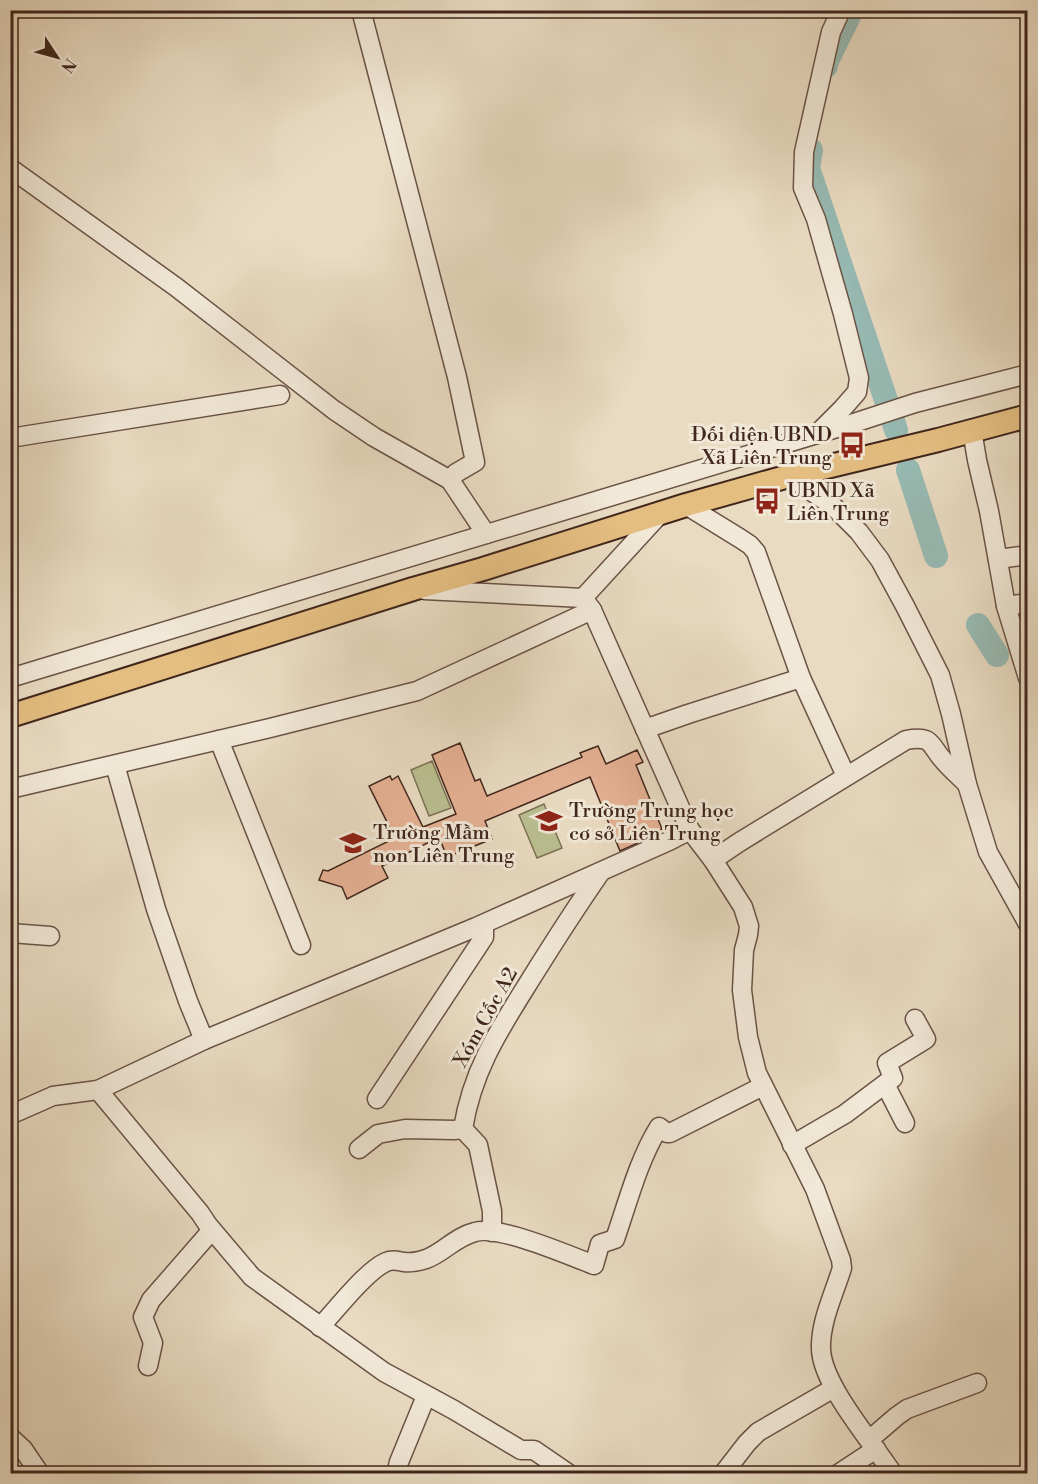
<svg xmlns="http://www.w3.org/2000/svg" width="1038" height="1484" font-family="'Libre Bodoni',serif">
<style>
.garden{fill:#babf90;stroke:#7d7256;stroke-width:1.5}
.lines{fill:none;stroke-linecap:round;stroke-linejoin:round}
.river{stroke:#97bbb4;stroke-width:24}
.building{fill:#e5b194;stroke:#40261c;stroke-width:1.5}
.minor-casing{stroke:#6a5346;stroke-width:21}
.major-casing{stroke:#40261c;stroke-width:26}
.minor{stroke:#f1e8d7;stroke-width:18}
.major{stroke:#e4be81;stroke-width:22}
.labels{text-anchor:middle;stroke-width:6;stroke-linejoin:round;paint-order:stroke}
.poi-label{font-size:20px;fill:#40261c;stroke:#f1e8d7;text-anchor:start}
.street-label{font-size:20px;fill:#40261c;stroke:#f1e8d7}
</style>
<rect width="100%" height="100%" fill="#e9dbc2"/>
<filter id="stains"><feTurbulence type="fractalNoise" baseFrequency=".00333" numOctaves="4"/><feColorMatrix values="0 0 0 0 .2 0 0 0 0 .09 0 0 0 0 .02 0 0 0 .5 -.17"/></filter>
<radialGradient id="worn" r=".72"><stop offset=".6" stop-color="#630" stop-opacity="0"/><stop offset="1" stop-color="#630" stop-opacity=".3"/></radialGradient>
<g class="garden">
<path d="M432 761 451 808 429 816 411 770Z"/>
<path d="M544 804 562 848 537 858 519 815Z"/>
</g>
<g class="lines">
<g class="river">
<path d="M826 66 827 61 852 10"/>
<path d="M811 150 808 168 896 430"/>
<path d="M908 470 936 556"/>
<path d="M978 625 997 655"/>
</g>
</g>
<path class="building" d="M460 743 475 781 480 779 487 796 582 757 580 753 598 746 606 764 637 750 643 762 636 765 662 829 636 839 638 843 620 851 590 777 485 821 492 839 447 857 439 837 382 866 388 878 347 899 342 887 319 880 323 870 328 871 395 838 369 786 390 776 392 780 398 776 423 827 456 814 432 755Z"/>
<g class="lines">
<g class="minor-casing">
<g id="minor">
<path d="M361 10 457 377 475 462 456 473 450 480"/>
<path d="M10 168 176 287 334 410 374 437 450 480 486 534"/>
<path d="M821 430 843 408 857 392 859 378 843 314 816 219 803 188 804 152 831 32 841 10"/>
<path d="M972 430 977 460 989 511 1006 606 1028 678"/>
<path d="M10 438 280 395"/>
<path d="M789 476 833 506 859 532 880 560 905 606 940 675 951 714 967 784 988 852 1028 924"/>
<path d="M686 505 741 539 750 545 756 552 801 678 846 776"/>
<path d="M998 559 1028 555"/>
<path d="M424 590 583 598 660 514"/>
<path d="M1006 606 1028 603"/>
<path d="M10 678 857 422 915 403 1028 374"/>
<path d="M645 729 688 714 801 678"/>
<path d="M219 740 301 945"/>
<path d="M115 765 156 909 188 1001 204 1040"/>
<path d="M10 789 270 728 417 691 592 610"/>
<path d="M690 830 713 860 743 907 749 926 748 935 744 950 742 990 748 1037 757 1073 815 1189 841 1260 842 1268C834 1294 820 1322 821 1349 822 1385 873 1443 893 1474"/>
<path d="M713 860 738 843 906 740C934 735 929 745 944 761 951 769 959 776 967 784"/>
<path d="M10 933 50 936"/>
<path d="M885 1084 905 1123"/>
<path d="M98 1090 200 1213 208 1225 252 1277 384 1372 454 1410 521 1450H534L569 1474"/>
<path d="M377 1099 484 937V924"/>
<path d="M10 1115 53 1096 98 1090 204 1040 476 927 669 841 690 830 592 610 583 598"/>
<path d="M792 1145 845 1114 893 1078 887 1063 926 1039 915 1019"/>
<path d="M359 1149 378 1134 405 1129 454 1130 463 1129"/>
<path d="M492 1232V1211L478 1145 463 1129C472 1071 499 1030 529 982 552 945 575 909 600 873"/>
<path d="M320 1327C336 1310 366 1271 386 1262 393 1259 397 1261 404 1262 411 1263 420 1261 426 1259 443 1253 455 1237 475 1232 499 1225 568 1255 594 1265L600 1244 615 1239C628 1202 638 1161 659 1127L667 1133H670L763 1086"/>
<path d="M148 1366 153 1343 143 1317 151 1300 212 1230"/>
<path d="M10 1437 23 1449 40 1474"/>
<path d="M869 1440 897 1416 907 1409 977 1383"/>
<path d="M396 1474 399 1462 426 1396"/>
<path d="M723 1474 747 1443 758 1432 834 1388"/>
<path d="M838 1474 876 1449"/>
</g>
</g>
<g class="major-casing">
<path id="major" d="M10 716 413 589 483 569 686 505 789 476 938 440 1028 416"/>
</g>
<use href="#minor" class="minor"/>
<use href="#major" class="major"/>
</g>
<defs>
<g id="bus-bare" transform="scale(2.07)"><path d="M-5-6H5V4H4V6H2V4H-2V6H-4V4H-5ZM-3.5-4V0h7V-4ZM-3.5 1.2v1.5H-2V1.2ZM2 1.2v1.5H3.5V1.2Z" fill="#8f2418" stroke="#f1e8d7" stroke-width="2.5" paint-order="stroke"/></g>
<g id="school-bare" transform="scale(2.07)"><path d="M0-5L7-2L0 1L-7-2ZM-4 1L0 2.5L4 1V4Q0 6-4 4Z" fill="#8f2418" stroke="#f1e8d7" stroke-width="2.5" paint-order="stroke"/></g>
</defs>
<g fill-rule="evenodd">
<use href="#bus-bare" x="852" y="445"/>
<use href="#bus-bare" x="767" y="501"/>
<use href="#school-bare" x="549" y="821"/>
<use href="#school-bare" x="353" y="843"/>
</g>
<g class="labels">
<g class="poi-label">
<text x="832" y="441" text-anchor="end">Đối diện UBND<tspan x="832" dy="23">Xã Liên Trung</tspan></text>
<text x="787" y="497">UBND Xã<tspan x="787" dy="23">Liên Trung</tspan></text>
<text x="569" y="817">Trường Trung học<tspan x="569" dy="23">cơ sở Liên Trung</tspan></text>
<text x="373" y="839">Trường Mầm<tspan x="373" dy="23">non Liên Trung</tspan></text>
</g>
<g class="street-label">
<text transform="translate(485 1017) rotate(-61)" y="7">Xóm Cốc A2</text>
</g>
</g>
<rect width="1038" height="1484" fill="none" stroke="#e9dbc2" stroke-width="36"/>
<rect x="12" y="12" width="1014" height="1460" fill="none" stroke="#40261c" stroke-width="3"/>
<rect x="18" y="18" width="1002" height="1448" fill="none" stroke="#40261c" stroke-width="1.5"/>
<g transform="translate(57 57) rotate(126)" stroke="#f1e8d7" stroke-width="4.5" paint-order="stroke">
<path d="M0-4.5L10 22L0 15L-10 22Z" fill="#40261c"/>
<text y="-9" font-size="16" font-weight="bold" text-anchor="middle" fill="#40261c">N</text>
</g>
<rect width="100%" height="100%" filter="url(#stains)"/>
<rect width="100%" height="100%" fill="url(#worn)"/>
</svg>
